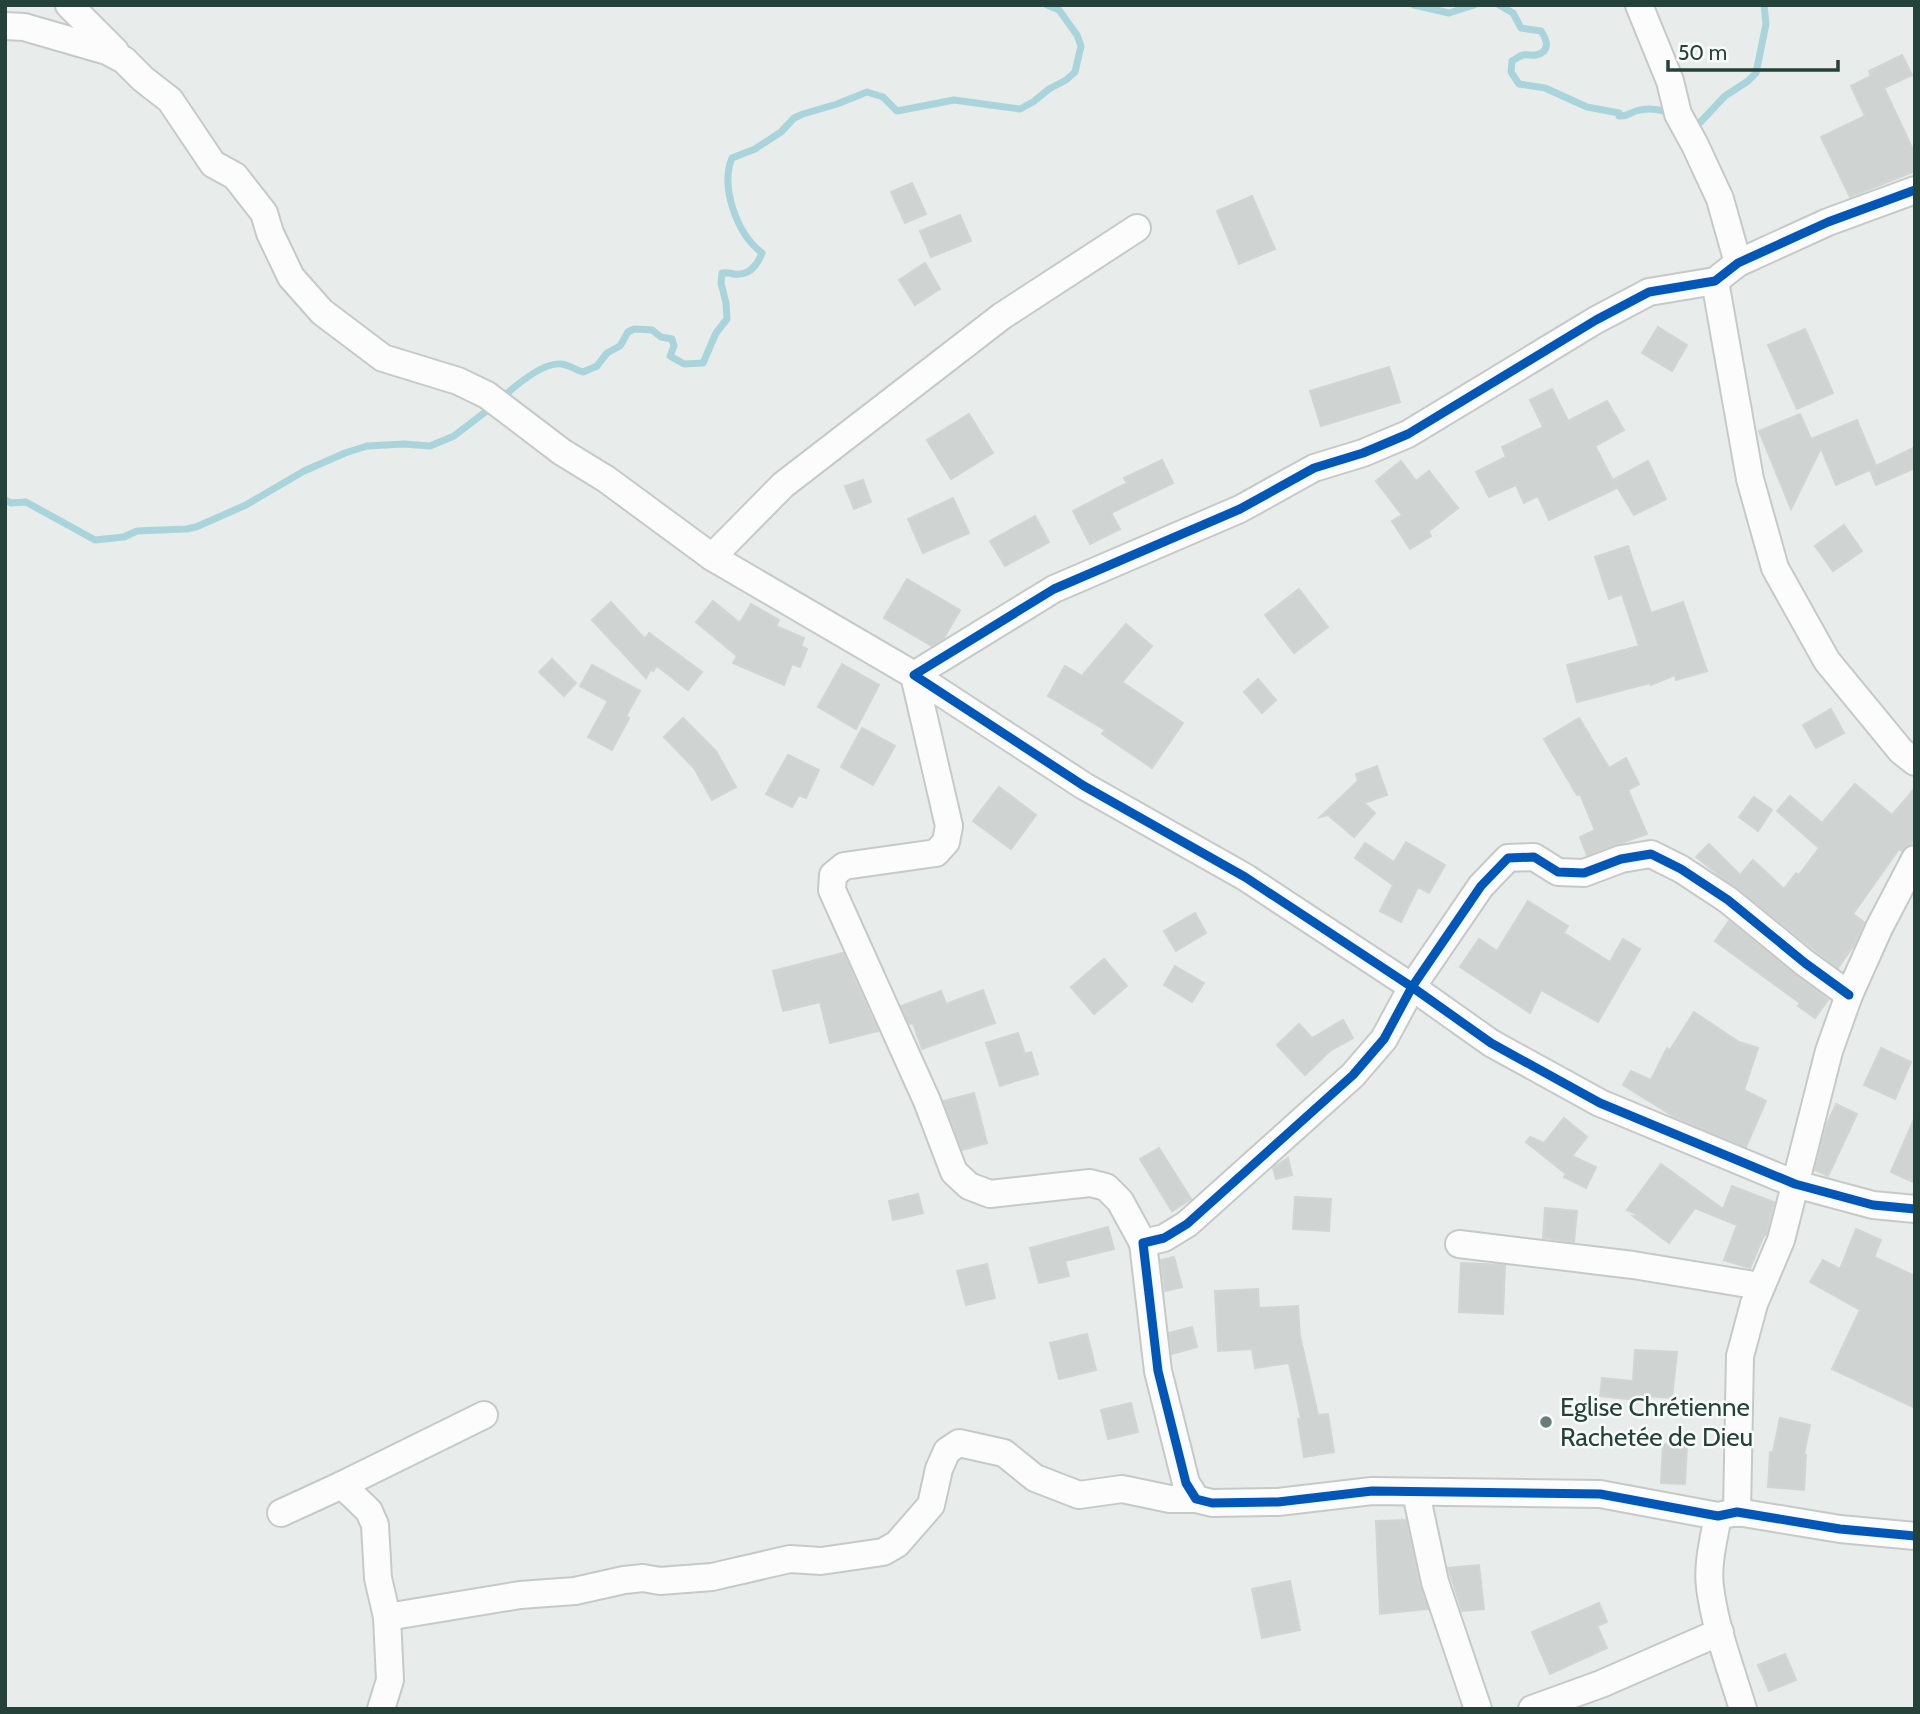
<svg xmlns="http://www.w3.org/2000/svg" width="1920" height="1714" font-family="Cabin,sans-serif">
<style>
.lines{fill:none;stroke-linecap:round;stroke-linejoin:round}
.stream{stroke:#a9d4db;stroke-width:7}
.building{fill:#cfd4d2;stroke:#d1d6d4;stroke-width:2}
.minor-casing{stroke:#c5cac8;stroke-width:30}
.minor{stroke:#fcfcfc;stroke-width:26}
.cycleway-casing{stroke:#f7fbf9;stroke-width:13}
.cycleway{stroke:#0057b8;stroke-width:9}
.poi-dot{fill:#697e78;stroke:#f7fbf9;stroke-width:2.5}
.labels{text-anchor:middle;stroke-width:5;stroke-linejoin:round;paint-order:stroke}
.poi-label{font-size:26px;fill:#24423a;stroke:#f7fbf9;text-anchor:start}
</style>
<rect width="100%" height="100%" fill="#e8edeb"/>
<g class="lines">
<g class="stream">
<path d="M1414 5 1449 13 1474 5"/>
<path d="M1499 5 1513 13 1521 28 1541 31C1548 41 1550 52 1536 55 1532 56 1527 54 1523 55 1519 56 1516 59 1512 61L1511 72 1519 84 1545 88 1587 107 1619 113V116C1627 117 1629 113 1636 111 1646 108 1658 109 1667 112L1670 116"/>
<path d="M1692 131 1725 96 1748 81 1756 73 1766 24 1764 5"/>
<path d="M502 398C514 387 543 362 561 364 569 365 576 370 583 372L597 366 607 353 620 346 628 332 634 329 652 330 661 337 672 339 674 346 670 356 684 364 703 363 716 333 727 319 726 303 721 283 722 273C726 272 730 273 734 274 749 276 757 266 762 253 737 234 720 187 732 158L755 149 781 132 794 118 803 114 837 104 867 92 883 97 897 111 954 100 1020 109 1033 102 1049 89 1066 80 1075 72 1081 46 1077 35 1059 10 1047 5"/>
<path d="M5 500 11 503 26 502 95 540 124 537 137 531 186 529 196 527 246 505 304 471 345 453 367 446 404 444 430 446 454 436 493 406"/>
</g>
</g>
<g class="building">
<path d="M1902 55 1912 75 1884 88 1915 154V171L1850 197 1821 137 1865 116 1851 86 1871 76 1869 71Z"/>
<path d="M912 183 926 214 905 223 891 192Z"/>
<path d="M1252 196 1275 249 1239 264 1217 211Z"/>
<path d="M960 215 971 241 931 257 920 231Z"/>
<path d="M925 263 940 289 915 305 899 280Z"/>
<path d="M1658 327 1687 345 1672 371 1642 353Z"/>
<path d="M1805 329 1833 393 1797 409 1768 345Z"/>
<path d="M1389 367 1400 402 1321 426 1310 391Z"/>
<path d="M1552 389 1568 421 1607 401 1624 430 1595 446 1617 488 1549 520 1538 496 1524 503 1516 485 1489 497 1476 472 1506 457 1502 447 1543 427 1530 400Z"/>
<path d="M969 414 993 453 951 479 927 440Z"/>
<path d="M1800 414 1811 439 1857 420 1876 466 1915 447V468L1876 485 1870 470 1836 485 1821 448 1791 509 1759 431Z"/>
<path d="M1162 460 1173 483 1111 513 1120 529 1090 544 1073 511 1127 483 1124 478Z"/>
<path d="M1401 461 1416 481 1429 471 1458 508 1429 531 1431 536 1410 549 1392 521 1402 515 1376 481Z"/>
<path d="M1648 461 1666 499 1634 515 1613 480Z"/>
<path d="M863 480 871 502 854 509 845 486Z"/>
<path d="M953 498 969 533 923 553 908 519Z"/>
<path d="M1035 516 1049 542 1005 566 990 541Z"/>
<path d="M1844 525 1862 551 1833 571 1815 546Z"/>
<path d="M1628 546 1651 613 1683 602 1707 671 1676 680 1675 675 1651 685 1650 683 1577 702 1567 665 1639 646 1622 594 1609 599 1595 557Z"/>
<path d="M907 579 960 610 944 638 932 646 884 618Z"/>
<path d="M1299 589 1328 627 1294 653 1265 615Z"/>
<path d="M713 601 740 623 751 604 779 620 776 626 804 638 801 646 807 649 800 667 792 664 784 685 733 663 737 656 696 622Z"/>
<path d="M611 602 645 639 649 633 702 672 688 690 657 666 653 671 651 669 646 678 592 620Z"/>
<path d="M1126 624 1152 646 1122 682 1183 723 1152 768 1102 734 1105 730 1048 696 1065 666 1082 676Z"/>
<path d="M552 659 576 683 564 696 539 672Z"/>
<path d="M842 664 879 685 856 729 818 707Z"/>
<path d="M592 665 640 691 626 716 629 718 612 750 588 737 608 701 580 686Z"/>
<path d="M1258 679 1276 700 1262 713 1244 692Z"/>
<path d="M1831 709 1844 733 1816 748 1803 725Z"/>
<path d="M683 718 716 751 736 787 712 800 694 768 664 737Z"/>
<path d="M1579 718 1609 768 1626 758 1639 784 1628 790 1647 834 1587 855 1580 837 1595 830 1580 794 1577 795 1544 739Z"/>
<path d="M862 728 895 746 873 785 841 767Z"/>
<path d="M788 755 819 770 806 798 799 795 792 807 766 794Z"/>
<path d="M1377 766 1387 795 1364 803 1375 813 1354 837 1328 815 1320 817 1358 781 1356 774Z"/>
<path d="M1855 784 1892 815 1915 788V840L1902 851 1899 849 1853 914 1864 922 1854 945 1838 968 1696 857 1709 844 1740 875 1753 860 1784 889 1796 873 1799 875 1819 848 1777 811 1790 796 1822 823Z"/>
<path d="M999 787 1036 815 1011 849 973 821Z"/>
<path d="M1754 797 1772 810 1758 831 1739 817Z"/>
<path d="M1406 842 1445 865 1429 893 1418 887 1401 922 1380 911 1393 885 1355 858 1365 843 1394 862Z"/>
<path d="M1528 901 1568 926 1564 933 1610 962 1623 939 1640 949 1598 1022 1541 990 1530 1013 1460 967 1479 939 1497 951Z"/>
<path d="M1195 913 1206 933 1176 951 1164 931Z"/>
<path d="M1729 921 1828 1000 1815 1018 1798 1006 1800 1003 1715 941Z"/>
<path d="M843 953 878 1031 830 1043 820 1002 783 1011 773 971Z"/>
<path d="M1104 959 1127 986 1094 1014 1071 987Z"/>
<path d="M1175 966 1204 983 1192 1002 1164 985Z"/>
<path d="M983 990 995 1023 922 1049 913 1023 909 1024 901 1006 941 991 946 1004Z"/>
<path d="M1694 1012 1739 1042 1758 1048 1744 1090 1766 1101 1746 1147 1675 1117 1623 1085 1631 1071 1651 1080 1667 1048 1670 1050Z"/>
<path d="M1343 1020 1353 1038 1331 1050 1305 1075 1277 1045 1299 1024 1312 1038Z"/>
<path d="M1018 1033 1025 1054 1031 1052 1038 1074 1000 1086 986 1043Z"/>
<path d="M1881 1048 1911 1062 1895 1099 1864 1085Z"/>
<path d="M974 1093 987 1143 962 1150 944 1101Z"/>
<path d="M1836 1104 1857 1114 1828 1176 1815 1170 1827 1124Z"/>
<path d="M1915 1117V1183L1891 1172Z"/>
<path d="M1564 1118 1587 1137 1572 1156 1596 1167 1586 1188 1564 1177 1566 1174 1526 1142 1530 1137 1544 1143Z"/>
<path d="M1159 1148 1191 1199 1172 1211 1140 1159Z"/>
<path d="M1288 1158 1292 1175 1276 1179 1273 1168Z"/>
<path d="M1661 1164 1723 1209 1732 1186 1774 1202 1766 1235H1764L1750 1268 1724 1260 1737 1225 1695 1208 1669 1243 1633 1216 1643 1217 1627 1210Z"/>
<path d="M918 1194 923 1213 893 1220 889 1201Z"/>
<path d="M1295 1197 1331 1199 1329 1231 1293 1229Z"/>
<path d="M1545 1208 1577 1211 1574 1242 1543 1238Z"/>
<path d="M1108 1227 1114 1249 1065 1261 1069 1276 1039 1283 1030 1248Z"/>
<path d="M1856 1229 1881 1240 1874 1257 1915 1276V1408L1832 1369 1860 1310 1810 1282 1823 1260 1840 1269Z"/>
<path d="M1174 1257 1182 1287 1165 1291 1161 1260Z"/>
<path d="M1461 1263 1505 1265 1503 1314 1459 1312Z"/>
<path d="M987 1264 995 1298 966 1305 957 1271Z"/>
<path d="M1258 1289 1259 1308 1298 1306 1300 1336 1318 1415 1328 1414 1334 1452 1304 1457 1298 1419 1301 1418 1289 1363 1255 1368 1252 1349 1218 1351 1215 1291Z"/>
<path d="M1192 1327 1197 1347 1172 1354 1169 1333Z"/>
<path d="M1087 1334 1096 1370 1059 1379 1050 1343Z"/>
<path d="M1635 1350 1677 1352 1672 1398 1646 1396V1401L1600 1396 1602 1378 1633 1381Z"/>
<path d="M1131 1403 1138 1432 1108 1439 1101 1410Z"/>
<path d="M1780 1418 1810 1425 1804 1454 1806 1455 1804 1490 1768 1487 1770 1452H1773Z"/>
<path d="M1663 1444 1687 1446 1685 1484 1661 1483Z"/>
<path d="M1406 1520 1420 1585 1428 1609 1380 1614 1376 1521Z"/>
<path d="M1479 1565 1484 1609 1462 1611 1448 1568Z"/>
<path d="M1290 1581 1300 1630 1262 1638 1252 1589Z"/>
<path d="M1599 1603 1607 1622 1597 1626 1607 1648 1550 1674 1532 1632Z"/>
<path d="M1785 1654 1796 1680 1769 1691 1758 1665Z"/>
</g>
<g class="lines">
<g class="minor-casing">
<g id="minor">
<path d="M69 5 115 51"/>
<path d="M1639 5 1670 81 1678 114 1695 145 1720 199 1738 263"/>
<path d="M5 26 24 27 107 51 124 60 143 79 170 100 213 164 235 176 264 213 270 233 291 277 322 312 383 358 458 381 487 395 562 452 606 479 712 557"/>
<path d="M1915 190 1828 222 1738 263 1715 281 1649 292 1596 320 1408 434 1363 453 1314 468 1240 509 1054 589 914 675 1084 786 1245 877 1412 987 1491 1043 1600 1103 1795 1184 1873 1205 1915 1209"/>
<path d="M1137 228 1002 316 783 485 712 557 914 675 949 826 946 842 936 853 844 866 833 875 832 890 927 1101 954 1172 969 1186 990 1194 1090 1183 1106 1187 1120 1201 1143 1243"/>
<path d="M1715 281 1750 479 1775 568 1827 661 1901 751 1915 762"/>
<path d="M1849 995 1805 963 1728 900 1681 869 1651 854 1621 859 1584 873 1558 872 1534 857 1508 858 1481 886 1412 987 1384 1039 1353 1075 1187 1224 1164 1238 1143 1243 1158 1371 1186 1483 1196 1499 1212 1503 1278 1502 1372 1491 1600 1494 1718 1516 1737 1512 1840 1529 1915 1536"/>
<path d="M1459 1244 1633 1265 1760 1286"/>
<path d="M484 1415 342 1485 369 1511 375 1525 378 1578 387 1617 520 1595 575 1591 624 1580 643 1578 660 1581 712 1577 790 1559 821 1561 883 1552 897 1544 931 1505 939 1469 947 1451 959 1443 1004 1453 1035 1478 1079 1495 1122 1489 1170 1499H1196"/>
<path d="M1416 1493 1435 1582 1478 1709"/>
<path d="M1737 1512 1740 1356 1754 1304 1781 1240 1829 1051 1849 995 1879 928 1915 859"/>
<path d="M281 1513 342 1485"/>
<path d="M1718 1516C1714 1538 1707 1564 1710 1587 1715 1628 1731 1669 1743 1709"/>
<path d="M381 1709 390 1680 387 1617"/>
<path d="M1532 1709 1601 1684 1720 1632"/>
</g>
</g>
<use href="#minor" class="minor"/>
<g class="cycleway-casing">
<g id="cycleway">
<path d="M1915 190 1828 222 1738 263 1715 281 1649 292 1596 320 1408 434 1363 453 1314 468 1240 509 1054 589 914 675 1084 786 1245 877 1412 987 1491 1043 1600 1103 1795 1184 1873 1205 1915 1209"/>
<path d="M1849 995 1805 963 1728 900 1681 869 1651 854 1621 859 1584 873 1558 872 1534 857 1508 858 1481 886 1412 987 1384 1039 1353 1075 1187 1224 1164 1238 1143 1243 1158 1371 1186 1483 1196 1499 1212 1503 1278 1502 1372 1491 1600 1494 1718 1516 1737 1512 1840 1529 1915 1536"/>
</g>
</g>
<use href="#cycleway" class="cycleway"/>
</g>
<circle class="poi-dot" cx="1546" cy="1422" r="7"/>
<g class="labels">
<g class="poi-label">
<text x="1560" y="1416">Eglise Chrétienne<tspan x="1560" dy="30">Rachetée de Dieu</tspan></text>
</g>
</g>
<rect width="1920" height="1714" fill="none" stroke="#24423a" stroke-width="14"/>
<path d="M1668 60v10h170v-10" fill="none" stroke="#24423a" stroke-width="3.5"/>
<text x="1678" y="60" font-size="21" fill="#24423a" stroke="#f7fbf9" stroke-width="5" paint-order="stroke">50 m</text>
</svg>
